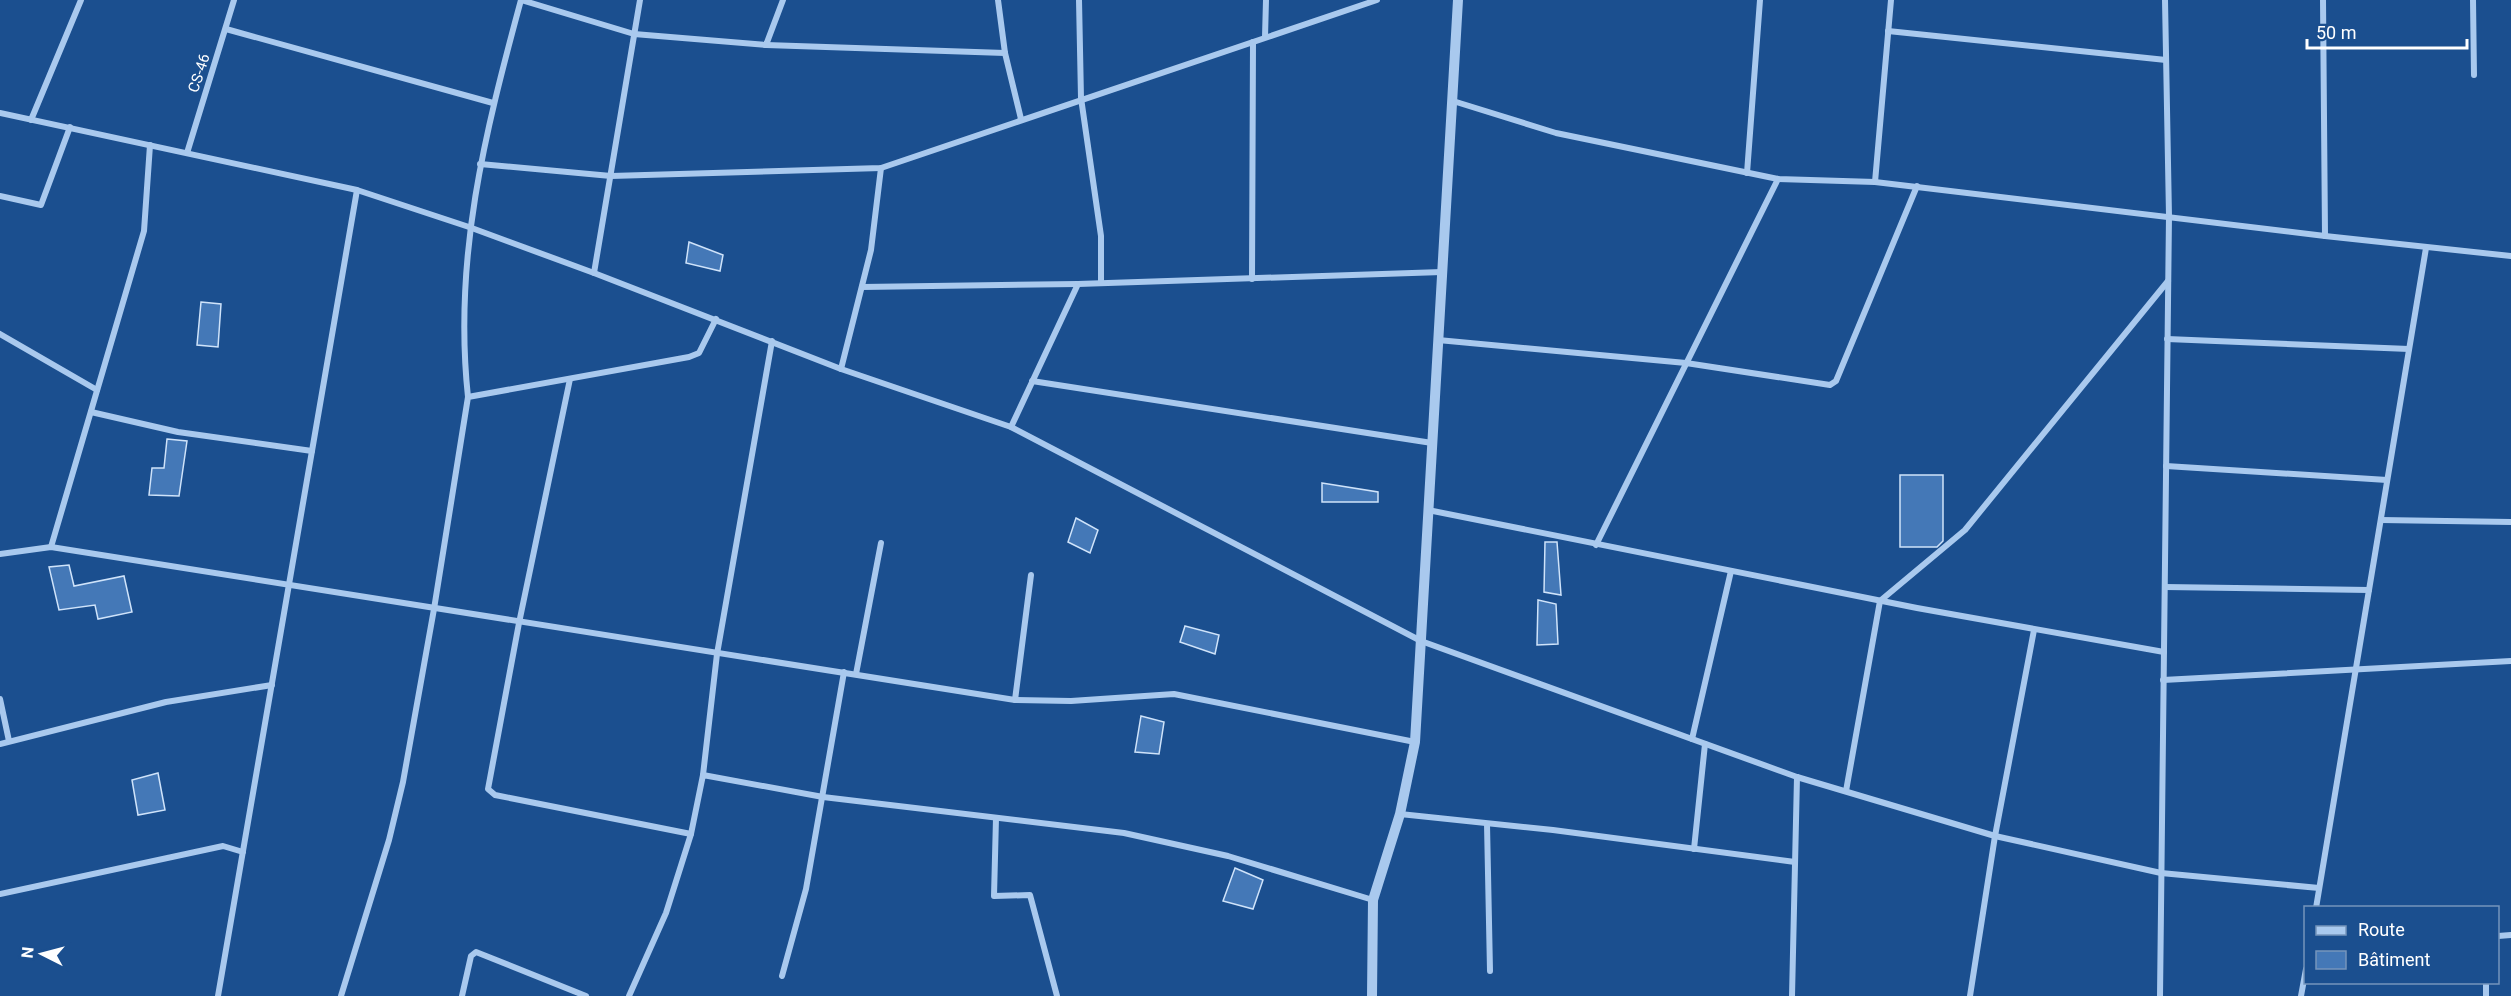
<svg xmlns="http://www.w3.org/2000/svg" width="2511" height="996" font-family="Roboto,sans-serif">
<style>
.building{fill:#4478b7;stroke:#cfe3fa;stroke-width:1.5}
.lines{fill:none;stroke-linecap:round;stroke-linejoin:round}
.minor{stroke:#a9c9ee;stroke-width:6}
.tertiary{stroke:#a9c9ee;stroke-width:10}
.labels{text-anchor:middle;stroke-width:6;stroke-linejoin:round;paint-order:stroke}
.street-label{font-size:15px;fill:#fff;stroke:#1b4f8f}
</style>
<rect width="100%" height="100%" fill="#1b4f8f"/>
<g class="building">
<path d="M689 242 723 255 720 271 686 263Z"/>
<path d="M201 302 221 304 218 347 197 345Z"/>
<path d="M167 439 187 441 179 496 149 495 152 468H164Z"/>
<path d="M1900 475H1943V541L1937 547H1900Z"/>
<path d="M1322 483 1378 492V502H1322Z"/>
<path d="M1076 518 1098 530 1090 553 1068 542Z"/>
<path d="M1545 542H1557L1561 595 1544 592Z"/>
<path d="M69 565 74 586 124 576 132 612 98 619 95 605 59 610 49 567Z"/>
<path d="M1538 600 1556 604 1558 644 1537 645Z"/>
<path d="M1185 626 1219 635 1215 654 1180 642Z"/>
<path d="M1141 716 1164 722 1159 754 1135 752Z"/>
<path d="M158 773 165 810 138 815 132 780Z"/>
<path d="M1235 868 1263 880 1253 909 1223 901Z"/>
</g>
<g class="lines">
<g class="minor">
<path d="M521 0 634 34 766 45 783 0"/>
<path d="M998 0 1005 53 1021 119"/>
<path d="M1079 0 1081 98 1101 236V283"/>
<path d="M2323 0 2325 236"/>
<path d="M2473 0 2474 75"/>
<path d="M226 29 493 103"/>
<path d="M1888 31 2166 60"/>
<path d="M1265 37 1266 0"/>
<path d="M766 45 1005 53"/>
<path d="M1453 101 1556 133 1778 179 1875 182 2325 236 2511 256"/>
<path d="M0 113 357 190 469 227 594 273 841 369 1011 427 1421 641 1797 777 1995 836 2161 873 2319 888"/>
<path d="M31 120 81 0"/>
<path d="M187 153 234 0"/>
<path d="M480 164 611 176 881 168 1377 0"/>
<path d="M1747 173 1760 0"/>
<path d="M1875 182 1891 0"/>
<path d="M0 196 41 205 70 127"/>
<path d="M594 273 640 0"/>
<path d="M1252 279 1253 42"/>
<path d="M862 287 1078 284"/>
<path d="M0 334 97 390"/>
<path d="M2167 339 2409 349"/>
<path d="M1438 340 1686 363 1830 385 1836 381 1917 186"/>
<path d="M841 369 871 250 881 168"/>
<path d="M570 379 519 623 488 789 495 795 691 834"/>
<path d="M1032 381 1432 443"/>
<path d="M468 397C453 258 485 133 521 0"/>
<path d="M91 412 178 432 312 451"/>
<path d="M1011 427 1078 284 1442 272"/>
<path d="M2166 466 2387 480"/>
<path d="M1428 510 1917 608 2164 652"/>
<path d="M2381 520 2511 522"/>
<path d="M1596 545 1778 179"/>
<path d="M51 547 144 231 150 145"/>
<path d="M0 554 51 547 1015 700 1071 701 1174 694 1415 742"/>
<path d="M2165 587 2369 590"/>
<path d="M856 674 881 543"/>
<path d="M2163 680 2511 661"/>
<path d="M0 699 9 741"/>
<path d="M1015 700 1031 575"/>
<path d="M1692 739 1731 571"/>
<path d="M0 744 166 702 272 685"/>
<path d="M703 775 717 654 772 341"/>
<path d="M1846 791 1880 601 1965 530 2168 281"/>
<path d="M1400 814 1553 830 1795 862"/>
<path d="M996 818 994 896 1030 895 1057 996"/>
<path d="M1487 824 1490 971"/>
<path d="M1694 849 1705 744"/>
<path d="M0 894 223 846 243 852"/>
<path d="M2316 908 2426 248"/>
<path d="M2498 936 2511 935"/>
<path d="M782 976 806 889 844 672"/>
<path d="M218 996 357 190"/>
<path d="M341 996 389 840 403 782 434 609 468 397 689 357 699 353 716 319"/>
<path d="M462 996 471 956 476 952 586 996"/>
<path d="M629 996 666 913 691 834 703 775 823 797 1124 833 1228 856 1373 900"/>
<path d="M1792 996 1797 777"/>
<path d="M1970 996 1995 836 2034 630"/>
<path d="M2160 996 2169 216 2165 0"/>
<path d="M2301 996 2306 969"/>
<path d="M2486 996V982"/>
</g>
<path class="tertiary" d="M1372 996 1373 900 1400 814 1415 742 1458 0"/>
</g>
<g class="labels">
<g class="street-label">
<text transform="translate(199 73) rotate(-72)" y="5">CS-46</text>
</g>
</g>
<rect x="2304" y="906" width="195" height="78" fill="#1b4f8f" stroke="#7695bc" stroke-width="1.5"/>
<rect x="2316" y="926" width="30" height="9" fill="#a9c9ee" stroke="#7695bc" stroke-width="1.5"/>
<text x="2358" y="936" font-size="18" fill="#ffffff">Route</text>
<rect x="2316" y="951" width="30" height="18" fill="#4478b7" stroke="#7695bc" stroke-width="1.5"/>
<text x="2358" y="966" font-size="18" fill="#ffffff">Bâtiment</text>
<g transform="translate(42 954) rotate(276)" stroke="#1b4f8f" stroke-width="4.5" paint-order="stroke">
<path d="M0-4.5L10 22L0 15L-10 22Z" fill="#ffffff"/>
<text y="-9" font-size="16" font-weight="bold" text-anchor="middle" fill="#ffffff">N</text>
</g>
<path d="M2307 39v9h160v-9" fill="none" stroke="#ffffff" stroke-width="3"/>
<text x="2316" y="39" font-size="18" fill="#ffffff" stroke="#1b4f8f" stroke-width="4.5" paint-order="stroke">50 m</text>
</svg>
